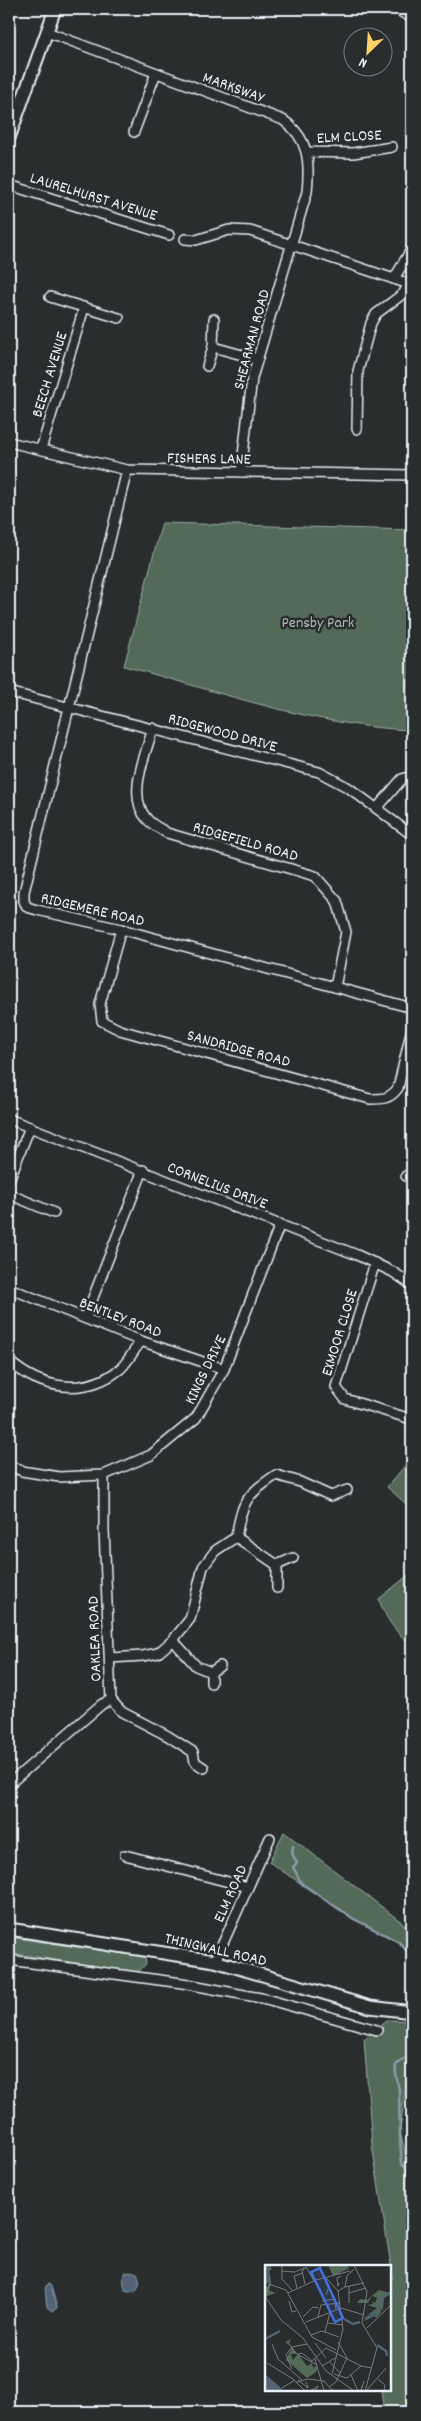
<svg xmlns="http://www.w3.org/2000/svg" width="421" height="2421" font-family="Dekko,sans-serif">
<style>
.green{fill:#526a58;stroke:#9daea8}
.water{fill:#516474;stroke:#8d9ca9}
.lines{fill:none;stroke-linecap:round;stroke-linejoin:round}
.stream{stroke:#8d9ca9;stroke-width:2.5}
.street-casing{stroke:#e8f1f8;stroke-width:12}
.secondary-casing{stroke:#e8f1f8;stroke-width:15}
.street{stroke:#2a2d2e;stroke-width:9}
.secondary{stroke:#2a2d2e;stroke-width:11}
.labels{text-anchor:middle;stroke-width:5;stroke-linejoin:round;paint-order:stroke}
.street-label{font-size:16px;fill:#e8f1f8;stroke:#2a2d2e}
.park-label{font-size:16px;fill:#acbbb8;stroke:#2a2d2e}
.inset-river{fill:none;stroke:#516474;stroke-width:2.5}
.inset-road{fill:none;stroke:#767b7f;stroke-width:1}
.view{fill:#466fde;fill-opacity:0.15;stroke:#466fde;stroke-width:2.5}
.inset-edge{fill:none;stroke:#e8f1f8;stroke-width:2.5}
</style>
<rect width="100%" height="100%" fill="#2a2d2e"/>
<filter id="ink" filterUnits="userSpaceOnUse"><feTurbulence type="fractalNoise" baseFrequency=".02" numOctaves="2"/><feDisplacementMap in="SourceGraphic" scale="10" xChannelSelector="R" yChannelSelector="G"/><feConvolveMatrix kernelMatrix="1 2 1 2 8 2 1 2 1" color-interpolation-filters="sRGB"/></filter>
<g filter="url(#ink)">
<g class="green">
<path d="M162 523 412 530V730C317 727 217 691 124 666Z"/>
<path d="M409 1461 412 1462V1509L387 1487Z"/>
<path d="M412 1572V1644C397 1636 384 1616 379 1599Z"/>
<path d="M284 1832 412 1930V1951L406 1950 399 1942 354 1919 269 1862Z"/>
<path d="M9 1937 145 1957 146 1964 138 1972 9 1953Z"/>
<path d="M387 2020 412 2021V2054L409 2056 400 2132 412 2177V2412H384L381 2390H390V2279L393 2278 372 2144 364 2039Z"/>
</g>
<g class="water">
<path d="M131 2271 137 2273C141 2281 140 2285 135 2292L125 2290 123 2277 126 2272Z"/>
<path d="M48 2283 51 2286 57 2308 52 2311 47 2307 45 2288Z"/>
</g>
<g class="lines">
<g class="stream">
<path d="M293 1846 292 1853 297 1863 293 1867 302 1884 354 1919 399 1942 406 1950 412 1951"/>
<path d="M412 2054 396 2065C394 2075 399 2083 399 2092 400 2116 399 2139 402 2163L406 2167 412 2187"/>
</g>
<g class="street-casing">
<g id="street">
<path d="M396 9 412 18"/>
<path d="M47 32 283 120C309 138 310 162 307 192L252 378 241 472"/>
<path d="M134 132 156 73"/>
<path d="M307 152 353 153 392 147"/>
<path d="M9 185 169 235"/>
<path d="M185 239 196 240 229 230 250 231 412 285"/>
<path d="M394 279 412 248"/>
<path d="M50 297 119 318"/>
<path d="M213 347 257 359"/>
<path d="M207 366 213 347 214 319"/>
<path d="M357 429 358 371 371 323 376 314 404 293 408 284"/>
<path d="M9 442 127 470 412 475"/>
<path d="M41 449 84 308"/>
<path d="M127 470 24 892V901L27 907 37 910 121 929 412 1008"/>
<path d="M9 692 319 772 349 788 412 835"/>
<path d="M153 728C146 754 126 796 147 819 152 825 161 829 167 833L315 876 337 901 346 932 335 987"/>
<path d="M378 807 402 779 412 776"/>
<path d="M121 929 100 1004 102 1021 120 1030 370 1099C383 1099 390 1099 398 1088L412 1028"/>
<path d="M9 1119 357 1255 393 1272 412 1285"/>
<path d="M406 1176 412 1177"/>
<path d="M9 1180 30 1127"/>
<path d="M9 1194 54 1213"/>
<path d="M375 1263 336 1387 345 1399 411 1419"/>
<path d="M9 1288 141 1341 224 1369"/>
<path d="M85 1318 143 1170"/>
<path d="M9 1361C40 1389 85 1397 120 1369 128 1362 134 1350 141 1341"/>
<path d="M9 1465 22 1471 59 1477 104 1475 151 1455 196 1418 224 1369 280 1224"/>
<path d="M236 1537 277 1565 293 1558"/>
<path d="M277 1565V1588"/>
<path d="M173 1640 196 1666 211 1672 220 1666"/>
<path d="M110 1658 143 1656 158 1653 173 1640 190 1619 203 1567 215 1551 236 1537C243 1500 245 1496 276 1475L300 1482 331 1496 347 1490"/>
<path d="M211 1672V1683"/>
<path d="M111 1700 122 1712 168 1736 193 1752 195 1762 204 1768"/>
<path d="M9 1784 102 1704 111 1700 104 1529V1475"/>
<path d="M125 1855 248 1887"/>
<path d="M9 1960 182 1983 266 1999 377 2030"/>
<path d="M215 1961 270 1838"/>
</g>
</g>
<g class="secondary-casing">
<g id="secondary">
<path d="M9 138 55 9"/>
<path d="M9 1929 215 1961 370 2007 412 2012"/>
</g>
</g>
<use href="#street" class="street"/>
<use href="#secondary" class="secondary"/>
</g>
</g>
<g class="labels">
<g class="street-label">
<text transform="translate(234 86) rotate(20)" y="6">MARKSWAY</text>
<text transform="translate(349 135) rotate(-3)" y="6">ELM CLOSE</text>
<text transform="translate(94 195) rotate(17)" y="6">LAURELHURST AVENUE</text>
<text transform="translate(250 339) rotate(-75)" y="6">SHEARMAN ROAD</text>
<text transform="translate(48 374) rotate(-73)" y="6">BEECH AVENUE</text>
<text transform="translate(209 457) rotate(1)" y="6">FISHERS LANE</text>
<text transform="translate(223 731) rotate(15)" y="6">RIDGEWOOD DRIVE</text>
<text transform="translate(246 840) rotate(16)" y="6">RIDGEFIELD ROAD</text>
<text transform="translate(93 908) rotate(13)" y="6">RIDGEMERE ROAD</text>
<text transform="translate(239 1047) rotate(15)" y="6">SANDRIDGE ROAD</text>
<text transform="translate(218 1184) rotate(21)" y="6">CORNELIUS DRIVE</text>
<text transform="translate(121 1316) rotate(21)" y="6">BENTLEY ROAD</text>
<text transform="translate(338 1332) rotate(-73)" y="6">EXMOOR CLOSE</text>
<text transform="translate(204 1369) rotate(-64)" y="6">KINGS DRIVE</text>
<text transform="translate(93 1639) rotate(-92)" y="6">OAKLEA ROAD</text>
<text transform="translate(229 1893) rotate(-66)" y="6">ELM ROAD</text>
<text transform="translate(216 1948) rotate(13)" y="6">THINGWALL ROAD</text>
</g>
<g class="park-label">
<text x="318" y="627">Pensby Park</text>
</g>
</g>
<g transform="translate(265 2265)">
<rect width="126" height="126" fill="#2a2d2e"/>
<path d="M0 0H7L3 6 6 19 4 25 10 28 0 32V20L3 22 4 18H0ZM63 0H85L82 2 85 3 68 11ZM114 25 126 28 119 33 118 44 117 41 118 46 115 44 116 47 111 53 109 51 99 56 102 52 108 50H112L110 49 115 41 110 47 101 51 112 43 102 40 108 39 107 36 110 38 112 33 107 31 103 38H92L95 34 102 35ZM26 74 24 79 32 89H26L28 95 33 89 42 101 47 98 48 103 50 101 53 102 51 107 42 113 21 95 27 82 20 77Z" fill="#526a58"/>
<path d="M0 109 15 122 18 126H0Z" fill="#516474"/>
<path class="inset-river" d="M5 18 3 6 6 3M79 54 88 59 95 57M100 54 112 47 118 32 127 27M0 74 15 66M112 80 121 86 122 91"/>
<path class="inset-road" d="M17 0V14L27 25M89 0 102 27 97 58 112 83 100 126M41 2 49 16M16 6 30 7 39 3M61 13 73 26M74 18 73 21 72 13 76 11M40 19 37 6 41 2M80 22 99 18M32 23 29 11 38 8M23 28 51 15 85 6M84 28 101 23M61 30 64 22 68 30M1 32 4 19 21 25 47 72 71 85M1 33 16 55 38 73 61 106 89 126M24 36 27 47 31 46M57 36 69 34 71 44M84 38V22M38 52 48 42 54 43M53 52 56 40 75 38M41 57 76 43 99 50M63 58 78 60M102 63 127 39M60 67 65 47M46 70 57 66 74 72M73 77 82 93M50 78 61 93M7 79 13 94 37 115M24 79 32 89 52 100M27 82 42 79M61 83 96 101 107 103M33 89 37 88 47 96M50 94 59 126M64 96 75 108M46 97 61 83M2 98 28 114 40 126M57 101 70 93M27 104 21 90 27 82M67 109 78 64 73 26 80 22 82 11 89 4M69 109 82 113 96 101M86 110 93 126M113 114 120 120 119 126M33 115 43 123 41 117M32 117 43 114 59 116 68 126M65 121 71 117 82 93M97 121 96 126 99 116M17 123 30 115M45 126 53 121 50 126M101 126 121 103"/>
<path class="view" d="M55 3 78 53 70 57 46 7Z"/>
<rect width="126" height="126" class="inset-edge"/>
</g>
<rect width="421" height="2421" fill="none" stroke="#2a2d2e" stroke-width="30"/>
<rect x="15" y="15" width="391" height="2391" fill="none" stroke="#e8f1f8" stroke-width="2" filter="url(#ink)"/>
<g transform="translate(368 52) rotate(205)"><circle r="24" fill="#2a2d2e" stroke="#767b7f"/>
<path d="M0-4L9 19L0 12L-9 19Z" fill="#ffd166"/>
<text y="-8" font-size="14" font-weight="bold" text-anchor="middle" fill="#e8f1f8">N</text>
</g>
</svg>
